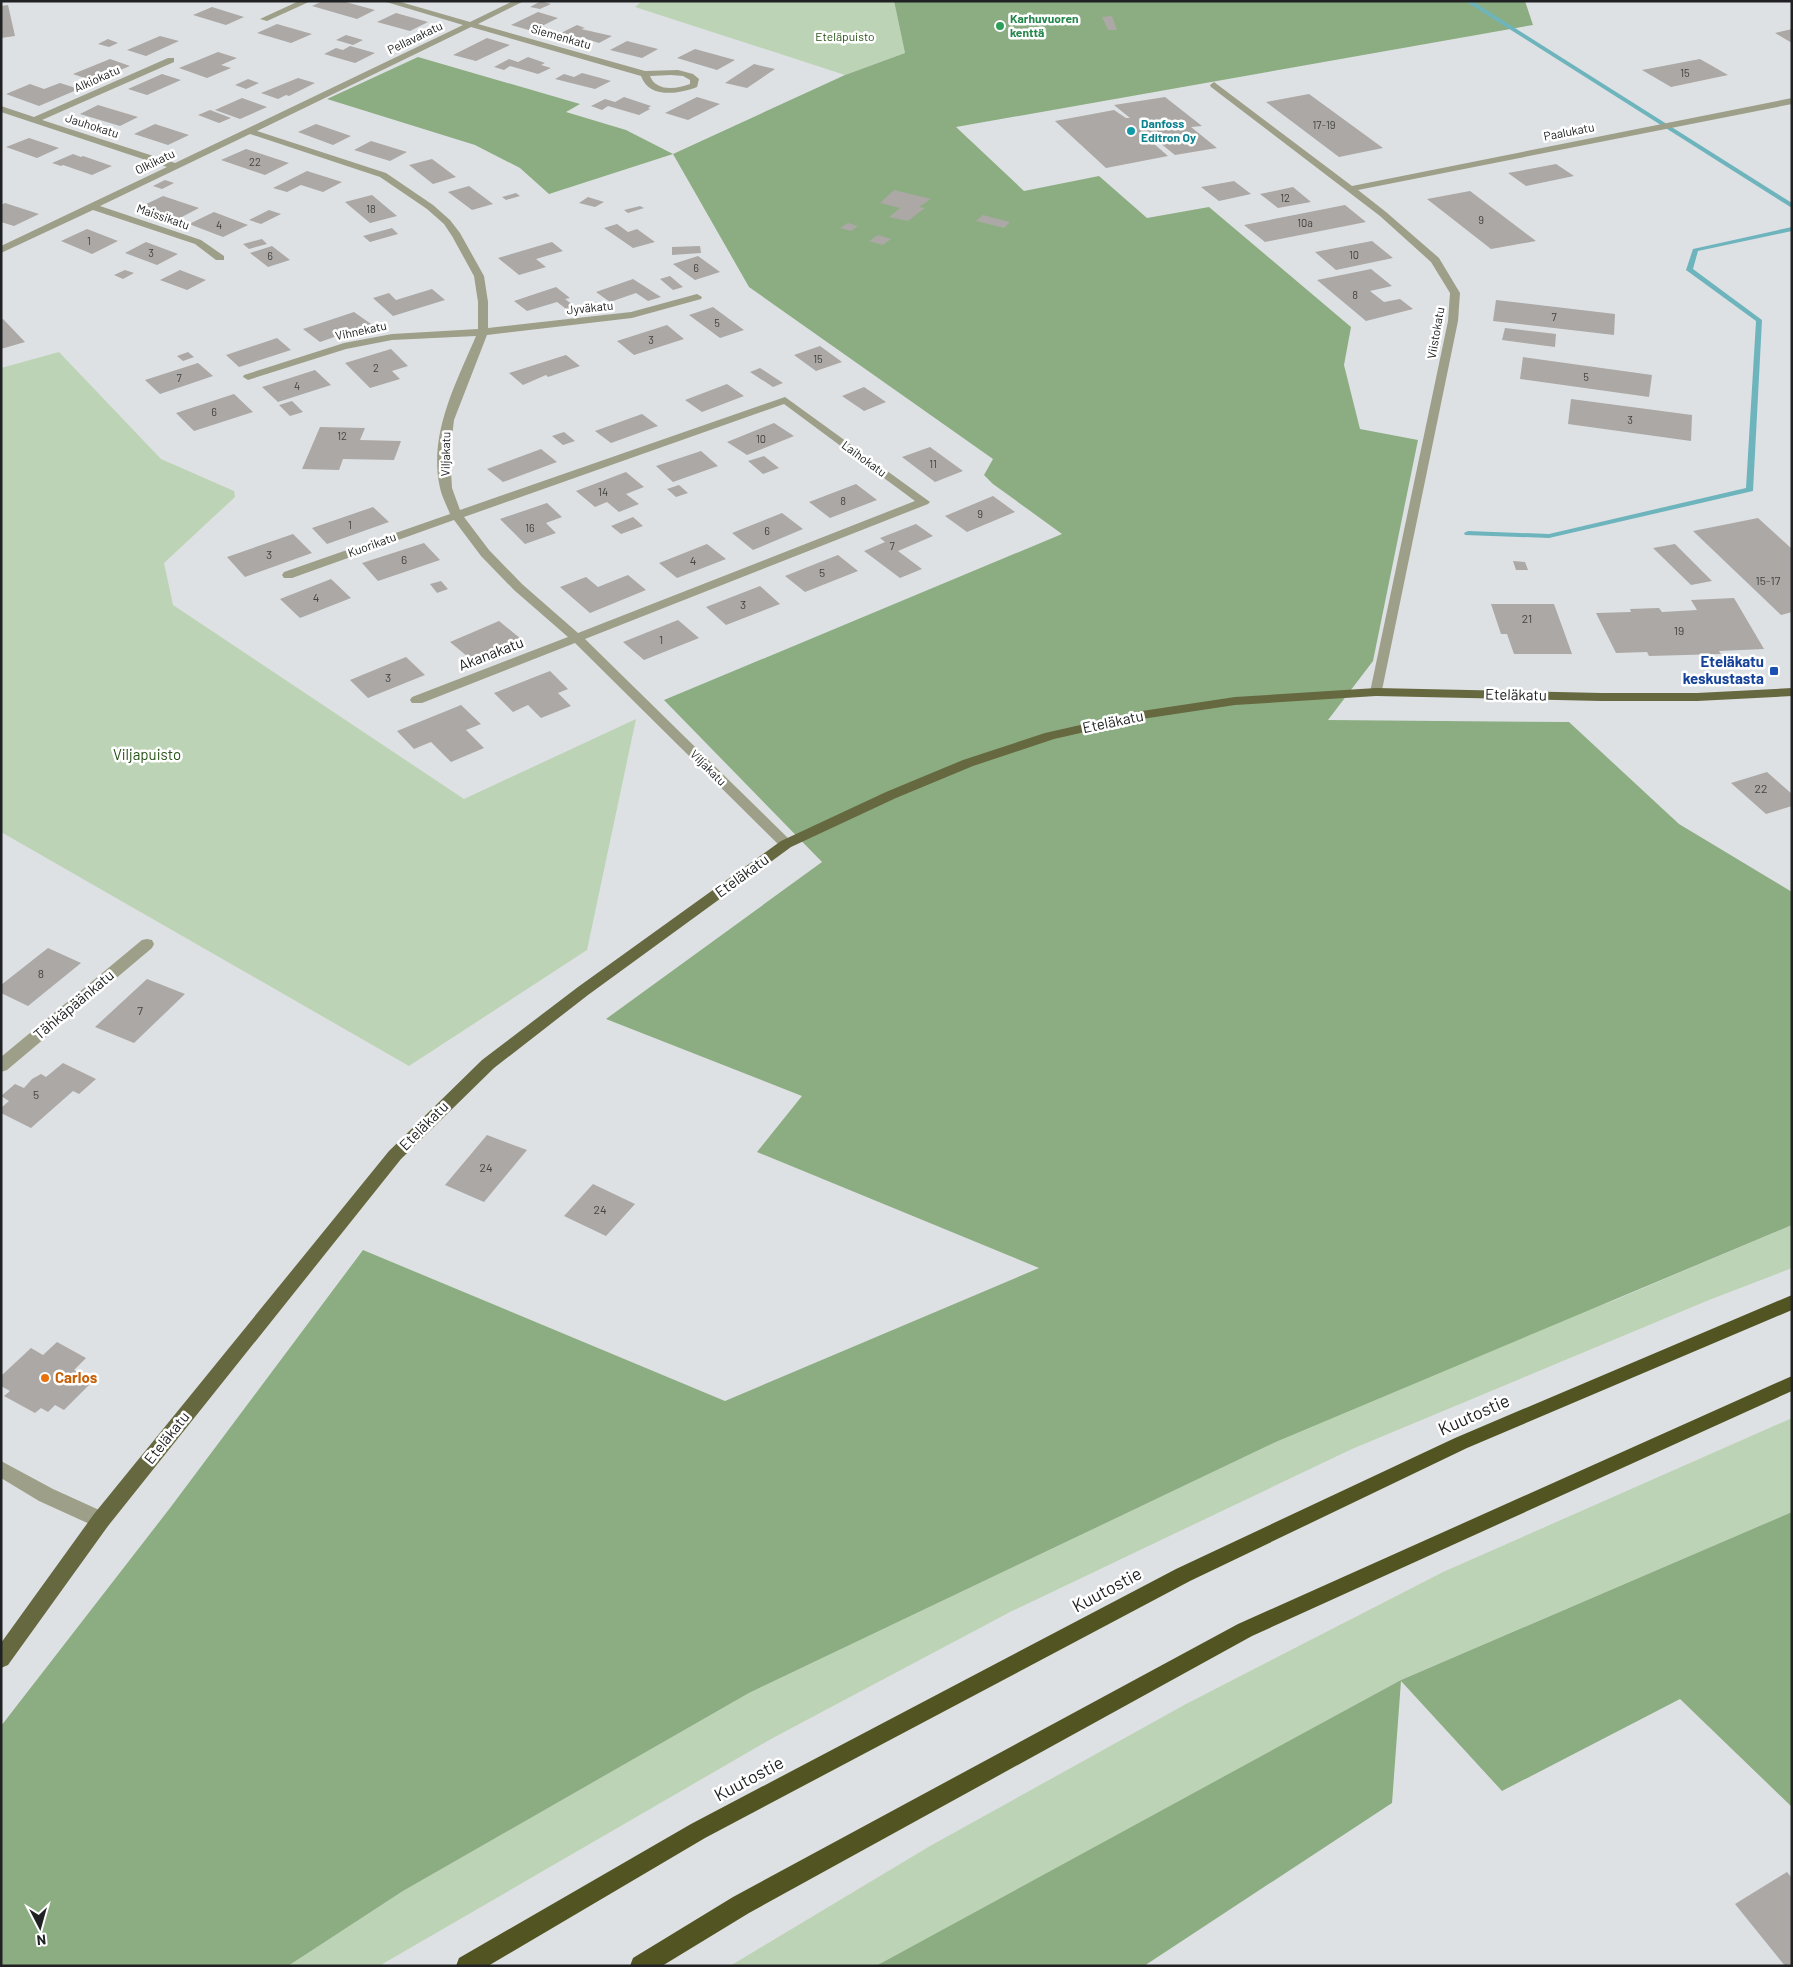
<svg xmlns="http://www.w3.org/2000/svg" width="1793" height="1967" font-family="Barlow,sans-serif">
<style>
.green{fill:#bcd4b5}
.forest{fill:#8cad82}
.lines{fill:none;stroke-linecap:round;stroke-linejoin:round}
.stream{fill:#6eb4bd;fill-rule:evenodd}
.building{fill:#aba8a5}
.minor{fill:#9d9f88;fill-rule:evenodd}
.major{fill:#66683f;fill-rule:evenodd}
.highway{fill:#525522;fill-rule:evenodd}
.leisure-dot{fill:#2e9e5b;stroke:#fff;stroke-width:2}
.culture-dot{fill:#0f9aa8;stroke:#fff;stroke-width:2}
.transit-dot{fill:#1a4fb4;stroke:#fff;stroke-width:2}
.food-dot{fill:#e8710a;stroke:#fff;stroke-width:2}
.labels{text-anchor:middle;stroke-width:5;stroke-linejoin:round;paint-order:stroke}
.far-number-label{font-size:11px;fill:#434343}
.far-leisure-label{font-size:12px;font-weight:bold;fill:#27864d;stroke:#fff;text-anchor:start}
.far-street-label{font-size:12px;fill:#202122;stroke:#fff}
.far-park-label{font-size:12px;fill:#265216;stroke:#fff}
.far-culture-label{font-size:12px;font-weight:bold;fill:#0d838f;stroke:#fff;text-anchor:start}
.number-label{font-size:12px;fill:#434343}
.street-label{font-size:15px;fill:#202122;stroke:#fff}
.transit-label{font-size:15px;font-weight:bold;fill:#164399;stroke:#fff;text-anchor:end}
.park-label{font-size:15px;fill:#265216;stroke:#fff}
.food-label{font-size:15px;font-weight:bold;fill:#c56008;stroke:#fff;text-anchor:start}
.near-street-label{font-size:18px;fill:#202122;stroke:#fff}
</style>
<rect width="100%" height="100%" fill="#dee1e4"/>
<g class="green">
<path d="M642 1H894L905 53 845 75 635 7Z"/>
<path d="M59 352 161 459 234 491 235 497 164 563 173 605 464 799 636 719 587 950 409 1066 1 832V368Z"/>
<path d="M1792 1225V1268L1709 1300 1352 1449 1010 1612 771 1739 379 1966H288L403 1891 749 1693 1278 1441 1326 1409 1615 1300Z"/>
<path d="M1792 1418V1512L1401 1680 878 1966H730L930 1846 1186 1704 1443 1572Z"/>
</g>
<g class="forest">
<path d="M894 1H1525L1533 25 956 127 1024 191 1099 176 1147 218 1209 207 1351 327 1344 365 1360 429 1418 440 1373 661 1328 720 1569 722 1679 824 1792 892V1225L1278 1441 749 1693 403 1891 288 1966H1V1726L170 1508 363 1250 725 1401 1039 1268 757 1152 802 1096 606 1019 822 862 664 700 1062 534 993 484 984 475 993 459 749 287 673 154 549 194 520 168 475 145 327 99 418 57 580 104 566 112 626 130 673 154 845 75 905 53Z"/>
<path d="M1792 1512V1807L1680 1699 1502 1791 1401 1681 1392 1803 1144 1966H876L1401 1680Z"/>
</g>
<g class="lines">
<g class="stream">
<path d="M1465 1H1472L1792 203V208Z"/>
<path d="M1792 227V231L1698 251 1693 269 1762 320 1753 491 1549 538 1465 535 1464 533 1468 531 1549 534 1746 488 1756 321 1686 270 1693 249Z"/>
</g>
</g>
<g class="building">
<path d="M323 1H342L375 10 357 19 312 6Z"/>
<path d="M541 1 551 4 540 9 530 7Z"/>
<path d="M8 5 15 36 1 38V6Z"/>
<path d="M212 7 244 17 226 25 193 15Z"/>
<path d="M538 12 558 18 532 31 511 25Z"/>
<path d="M396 13 428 22 410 31 377 22Z"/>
<path d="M1112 16 1117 30H1108L1102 17Z"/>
<path d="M277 24 312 34 291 43 257 33Z"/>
<path d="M577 25 585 28 581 29 612 36 599 43 586 39 576 44 553 37Z"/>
<path d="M1792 29V43L1775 33Z"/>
<path d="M346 35 363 40 353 45 336 40Z"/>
<path d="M160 36 179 41 146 56 127 50Z"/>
<path d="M487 38 510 45 476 61 453 55Z"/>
<path d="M108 39 118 43 109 47 98 44Z"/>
<path d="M627 41 658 49 642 58 610 50Z"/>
<path d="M350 46 375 53 355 63 324 54 336 48 343 50Z"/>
<path d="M695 49 735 60 717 70 677 58Z"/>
<path d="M218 52 237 58 221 65 231 68 207 78 179 68Z"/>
<path d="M528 57 545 63 541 65 551 68 538 74 510 66 504 70 494 67 509 59 518 62Z"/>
<path d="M110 59 130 66 93 81 73 74Z"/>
<path d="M1700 59 1728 75 1671 87 1642 70Z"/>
<path d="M754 64 775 69 747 88 725 83Z"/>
<path d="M582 73 597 77 611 81 595 89 555 79 564 74 574 77Z"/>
<path d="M162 74 181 80 147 95 128 89Z"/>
<path d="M298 78 315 83 289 96 286 95 278 99 261 93Z"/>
<path d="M248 79 259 83 246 89 235 85Z"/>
<path d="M60 83 79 89 39 106 6 94 30 84 44 89Z"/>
<path d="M1309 94 1383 148 1339 157 1266 102Z"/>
<path d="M624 97 651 106 648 108 650 109 639 115 608 106 602 110 591 106 605 99 615 102Z"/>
<path d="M697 97 720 104 688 120 665 113Z"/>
<path d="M1165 97 1202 126 1191 127 1217 148 1175 155 1150 135 1145 136 1168 156 1106 168 1055 121 1114 110 1126 118H1130L1114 105Z"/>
<path d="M242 98 267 107 240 119 215 110Z"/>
<path d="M98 105 138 117 120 126 80 114Z"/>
<path d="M210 110 231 118 219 123 198 115Z"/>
<path d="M155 124 189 135 168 145 134 134Z"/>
<path d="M316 124 351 136 333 145 298 132Z"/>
<path d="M29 138 59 148 37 158 6 147Z"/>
<path d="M371 141 407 152 390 161 354 150Z"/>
<path d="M246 149 289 163 265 175 221 160Z"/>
<path d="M73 154 81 157 83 156 112 166 92 175 63 165 61 166 52 163Z"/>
<path d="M432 159 456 177 433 184 409 165Z"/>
<path d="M1556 164 1574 176 1526 186 1508 173Z"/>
<path d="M307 171 342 182 323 192 301 185 287 192 273 188Z"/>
<path d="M165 180 174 183 162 189 153 186Z"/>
<path d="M1234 181 1251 194 1219 201 1201 187Z"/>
<path d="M469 186 493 204 472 210 448 192Z"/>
<path d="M1293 187 1311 202 1278 208 1260 194Z"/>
<path d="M894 190 931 199 919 207 925 208 908 221 889 217 900 208 880 203Z"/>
<path d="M1470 191 1536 241 1491 249 1427 199Z"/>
<path d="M516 193 520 196 506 200 502 197Z"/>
<path d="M372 195 397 216 370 223 345 202Z"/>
<path d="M163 196 199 208 176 220 140 207Z"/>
<path d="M588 197 604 202 595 207 579 203Z"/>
<path d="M5 203 39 214 14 226 1 222V205Z"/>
<path d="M1345 205 1366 222 1265 242 1244 225Z"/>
<path d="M640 206 644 208 628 213 624 210Z"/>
<path d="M269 210 281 214 261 224 249 220Z"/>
<path d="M214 212 248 225 223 237 189 224Z"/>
<path d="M983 215 1010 222 1004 228 976 221Z"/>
<path d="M848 223 858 226 851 231 840 228Z"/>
<path d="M617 224 628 232 637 229 655 242 633 248 604 228Z"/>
<path d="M392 228 398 234 370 242 363 236Z"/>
<path d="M87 229 118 241 92 254 61 241Z"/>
<path d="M878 235 891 239 883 245 869 241Z"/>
<path d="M262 239 267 244 249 249 243 244Z"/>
<path d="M1372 241 1393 258 1336 270 1315 252Z"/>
<path d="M146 242 178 254 157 265 125 253Z"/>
<path d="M552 242 563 251 536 259 546 267 519 275 498 258Z"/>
<path d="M272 246 290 260 268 267 250 253Z"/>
<path d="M700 246 701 253 672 255V247Z"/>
<path d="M698 256 720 272 695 280 673 264Z"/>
<path d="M1371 269 1392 286 1370 291 1384 302 1400 299 1413 309 1366 321 1317 280Z"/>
<path d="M125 270 134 273 123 279 114 275Z"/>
<path d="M180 270 206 280 187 290 160 280Z"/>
<path d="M670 276 683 287 673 290 660 279Z"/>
<path d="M633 279 661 297 648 301 636 293 610 302 596 292Z"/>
<path d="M556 287 570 298 565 299 577 308 569 311 557 302 527 311 514 301Z"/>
<path d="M432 289 445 300 393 316 373 298 389 293 396 300Z"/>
<path d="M1496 300 1615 314 1614 335 1493 321Z"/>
<path d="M713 307 744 330 720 338 689 315Z"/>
<path d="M354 312 371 324 320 342 303 329Z"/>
<path d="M1 319H3L25 342 1 349Z"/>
<path d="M667 325 684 339 634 355 617 341Z"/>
<path d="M1505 328 1556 334 1555 347 1502 340Z"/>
<path d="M277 338 291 350 239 367 226 355Z"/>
<path d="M820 346 842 362 816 371 794 355Z"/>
<path d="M391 349 408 366 392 371 400 379 370 388 345 363Z"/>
<path d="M188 352 194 357 183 361 177 356Z"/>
<path d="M566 355 580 366 548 377 546 375 523 385 509 373Z"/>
<path d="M1523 357 1652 375 1649 397 1520 379Z"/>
<path d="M198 363 213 376 160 394 145 380Z"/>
<path d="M760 368 783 383 773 387 750 372Z"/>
<path d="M315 370 331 385 278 402 262 387Z"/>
<path d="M727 384 744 396 702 412 685 400Z"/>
<path d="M864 387 886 402 864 411 842 396Z"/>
<path d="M234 394 253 412 194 431 176 413Z"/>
<path d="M1571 399 1692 415 1691 441 1568 424Z"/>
<path d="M292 401 303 412 290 416 279 405Z"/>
<path d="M642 414 658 426 611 443 595 431Z"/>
<path d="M774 423 794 436 747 455 727 442Z"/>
<path d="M320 427 365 428 360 440 401 441 394 460 343 459 339 470 302 469Z"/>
<path d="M564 432 575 441 563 445 552 436Z"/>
<path d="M930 447 963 471 935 482 902 457Z"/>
<path d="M541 449 557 462 503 482 487 469Z"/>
<path d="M701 451 718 466 673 482 656 466Z"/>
<path d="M764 456 779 468 763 474 748 461Z"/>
<path d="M626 472 644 487 626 494 639 504 619 512 607 502 595 507 576 491Z"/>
<path d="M856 484 877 500 830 518 809 502Z"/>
<path d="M679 485 688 493 676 497 667 489Z"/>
<path d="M993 496 1015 512 967 532 945 516Z"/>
<path d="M547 503 562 517 546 523 556 533 525 544 500 519Z"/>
<path d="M373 507 389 522 327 544 312 528Z"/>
<path d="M782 513 803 529 753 550 732 533Z"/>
<path d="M633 517 643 526 621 534 611 526Z"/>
<path d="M1758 518 1792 549V612L1781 615 1693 531Z"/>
<path d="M916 524 933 536 898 551 922 569 900 578 864 551 885 542 880 538Z"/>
<path d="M293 534 312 553 245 577 227 557Z"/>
<path d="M424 543 440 560 378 581 362 563Z"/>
<path d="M707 544 726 559 677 578 659 563Z"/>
<path d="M1675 544 1712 581 1691 585 1653 548Z"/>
<path d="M838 555 858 571 805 592 785 576Z"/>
<path d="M1513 561 1525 562 1528 570H1516Z"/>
<path d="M628 575 646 590 590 613 560 587 586 577 598 587Z"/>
<path d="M331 579 351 598 300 618 280 599Z"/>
<path d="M441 581 448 589 437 593 430 584Z"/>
<path d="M760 586 780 604 726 625 706 607Z"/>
<path d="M1734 598 1764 649 1719 651 1721 654 1649 656 1647 652 1616 653 1596 613 1631 612 1630 609 1659 608 1662 612 1697 610 1691 600Z"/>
<path d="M1491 604H1554L1572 654H1514L1507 634H1501Z"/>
<path d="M678 620 699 638 644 660 623 642Z"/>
<path d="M499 621 521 639 473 661 450 642Z"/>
<path d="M406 657 425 675 368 698 350 680Z"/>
<path d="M550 671 568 689 558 693 571 706 541 718 528 705 513 712 494 693Z"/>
<path d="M461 705 481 724 466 730 484 748 451 762 431 742 414 749 397 731Z"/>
<path d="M1767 772 1792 794V806L1766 814 1731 783Z"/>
<path d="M48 948 81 963 28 1006 1 993V985Z"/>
<path d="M147 979 185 994 134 1043 95 1027Z"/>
<path d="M63 1063 96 1079 79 1094 73 1091 31 1128 1 1113V1108L9 1101 1 1096 15 1084 24 1088 32 1079 41 1074 46 1077Z"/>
<path d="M487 1135 527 1150 484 1202 445 1185Z"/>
<path d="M593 1184 635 1204 606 1236 564 1216Z"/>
<path d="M57 1342 86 1358 74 1370 93 1381 64 1410 55 1405 48 1412 41 1408 35 1413 4 1396 10 1391 1 1386V1376L31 1348 43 1355Z"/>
<path d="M1787 1872 1792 1878V1966H1785L1735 1904Z"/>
</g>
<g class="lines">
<g class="minor">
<path d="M299 1H311L267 21 260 19Z"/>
<path d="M383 1H397L470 22 513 1H524L478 24 645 71 678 70 693 74 699 79 697 87C679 94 649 99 641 76L471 27 257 131 386 173 433 205 450 220 460 233 484 276 488 302V328L631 312 697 294 702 297 701 299 632 318 487 335 454 420 450 454 452 488 460 510 785 397 930 502 928 504 585 639 791 841 793 844 791 847H781L575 643 422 703H412L410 700 412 697 568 637 514 590 481 556 454 520 292 578H284L282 575 284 572 450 514C447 506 442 497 440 488 428 435 456 383 476 336L392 340 346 349 248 380 243 377 244 375 344 343 392 334 478 329V302L474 276 452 236 444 224 427 209 380 177 250 134 100 206 201 240 224 256V260H216L195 244 93 210 1 253V246L167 167 1 112V106L34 117 168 58H174V62L42 120 175 163 463 25ZM671 75 683 76 690 80V84C677 89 656 92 650 76ZM784 404 915 501 578 633 522 584 489 550 464 517Z"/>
<path d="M1214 82 1352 186 1792 98V104L1358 190 1386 212 1439 258 1460 293 1458 321 1381 695H1371L1370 692 1448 321 1450 293 1431 262 1380 216 1211 87 1210 85Z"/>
<path d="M147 939 152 940 154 944 152 948 7 1070 1 1072V1057L142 940Z"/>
<path d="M1 1461 53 1489 108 1514 110 1520 108 1526 101 1528 94 1526 39 1501 1 1478Z"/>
</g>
<path class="major" d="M1376 688 1602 693H1697L1792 688V696L1697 701H1602L1376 696 1235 705 1142 719 1054 739 973 766 896 798 791 847 588 995 494 1068 401 1159 108 1526 8 1665 1 1668V1643L94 1514 389 1151 482 1060 578 987 781 841 886 792 963 760 1045 733 1142 711 1235 697Z"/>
<g class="highway">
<path d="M1792 1295V1310L1467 1448 1190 1581 705 1838 488 1966H456L459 1958 691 1824 1176 1569 1455 1438Z"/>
<path d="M1792 1376V1391L1252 1636 749 1913 662 1966H630L633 1958 733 1897 1238 1624Z"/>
</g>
</g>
<circle class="leisure-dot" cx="1000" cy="26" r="5"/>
<circle class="culture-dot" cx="1131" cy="131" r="5"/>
<rect class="transit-dot" x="1769" y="666" width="10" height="10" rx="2.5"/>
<circle class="food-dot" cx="45" cy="1378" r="5"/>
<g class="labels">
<g class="far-number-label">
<text x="1685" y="77">15</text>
<text x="1324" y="129">17-19</text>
<text x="255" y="166">22</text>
<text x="1285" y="202">12</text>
<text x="371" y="213">18</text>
<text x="1481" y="224">9</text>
<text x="1305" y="227">10a</text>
<text x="219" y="229">4</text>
<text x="89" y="245">1</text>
<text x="151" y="257">3</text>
<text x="1354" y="259">10</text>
<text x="270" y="260">6</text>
<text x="696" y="272">6</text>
<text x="1355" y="299">8</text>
<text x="1554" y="321">7</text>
<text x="717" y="327">5</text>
<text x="651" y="344">3</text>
<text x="818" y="363">15</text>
<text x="376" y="372">2</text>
<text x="1586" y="381">5</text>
<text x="179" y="382">7</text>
<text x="297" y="390">4</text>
<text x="214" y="416">6</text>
<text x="1630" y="424">3</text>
<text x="342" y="440">12</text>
<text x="761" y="443">10</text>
<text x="933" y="468">11</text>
<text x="603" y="496">14</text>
<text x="843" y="505">8</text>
<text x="980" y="518">9</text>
<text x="350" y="529">1</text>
<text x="530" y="532">16</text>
<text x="767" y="535">6</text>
<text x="892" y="550">7</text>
</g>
<g class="far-leisure-label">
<text x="1010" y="23">Karhuvuoren<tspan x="1010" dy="14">kenttä</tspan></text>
</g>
<g class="far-street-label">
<text transform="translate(561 37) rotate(16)" y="4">Siemenkatu</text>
<text transform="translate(415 38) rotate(-26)" y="4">Pellavakatu</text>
<text transform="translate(97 79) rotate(-24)" y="4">Alkiokatu</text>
<text transform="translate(92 126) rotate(18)" y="4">Jauhokatu</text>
<text transform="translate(1569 132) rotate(-11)" y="4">Paalukatu</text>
<text transform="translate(155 162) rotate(-26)" y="4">Olkikatu</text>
<text transform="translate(163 217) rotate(19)" y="4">Maissikatu</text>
<text transform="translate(590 308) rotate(-6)" y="4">Jyväkatu</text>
<text transform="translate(361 331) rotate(-12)" y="4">Vihnekatu</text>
<text transform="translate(1436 333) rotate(-80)" y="4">Viistokatu</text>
<text transform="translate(446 454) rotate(-89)" y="4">Viljakatu</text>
<text transform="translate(864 459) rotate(36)" y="4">Laihokatu</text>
<text transform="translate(372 545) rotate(-20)" y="4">Kuorikatu</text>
<text transform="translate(708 768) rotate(45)" y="4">Viljakatu</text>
</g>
<g class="far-park-label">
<text x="845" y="41">Eteläpuisto</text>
</g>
<g class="far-culture-label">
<text x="1141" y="128">Danfoss<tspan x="1141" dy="14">Editron Oy</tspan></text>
</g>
<g class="number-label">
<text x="269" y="559">3</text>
<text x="404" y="564">6</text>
<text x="693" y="565">4</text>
<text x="822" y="577">5</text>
<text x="1768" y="585">15-17</text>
<text x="316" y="602">4</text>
<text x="743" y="609">3</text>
<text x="1527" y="623">21</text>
<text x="1679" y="635">19</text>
<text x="661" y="644">1</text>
<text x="388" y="682">3</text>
<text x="1761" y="793">22</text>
<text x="41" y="978">8</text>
<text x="140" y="1015">7</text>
<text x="36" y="1099">5</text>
<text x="486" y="1172">24</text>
<text x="600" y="1214">24</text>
</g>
<g class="street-label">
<text transform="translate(491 654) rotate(-21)" y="5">Akanakatu</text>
<text transform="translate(1516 695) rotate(1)" y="5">Eteläkatu</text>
<text transform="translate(1113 722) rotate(-12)" y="5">Eteläkatu</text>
<text transform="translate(742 876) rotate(-36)" y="5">Eteläkatu</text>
<text transform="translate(74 1005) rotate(-40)" y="5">Tähkäpäänkatu</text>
<text transform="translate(424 1126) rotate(-45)" y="5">Eteläkatu</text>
<text transform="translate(167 1438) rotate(-51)" y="5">Eteläkatu</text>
</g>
<g class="transit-label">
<text x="1764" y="667">Eteläkatu<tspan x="1764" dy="17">keskustasta</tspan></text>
</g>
<g class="park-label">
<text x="147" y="760">Viljapuisto</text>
</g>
<g class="food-label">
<text x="55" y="1383">Carlos</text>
</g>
<g class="near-street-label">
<text transform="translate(1474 1415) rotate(-24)" y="6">Kuutostie</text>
<text transform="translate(1107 1590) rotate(-28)" y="6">Kuutostie</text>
<text transform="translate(749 1779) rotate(-28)" y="6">Kuutostie</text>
</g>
</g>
<rect width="1793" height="1967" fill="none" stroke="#202122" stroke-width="5"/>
<g transform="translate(40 1927) rotate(174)" stroke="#ffffff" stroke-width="4" paint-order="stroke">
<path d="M0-4L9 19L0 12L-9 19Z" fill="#202122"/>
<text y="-8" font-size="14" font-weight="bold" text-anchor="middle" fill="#202122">N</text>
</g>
</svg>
